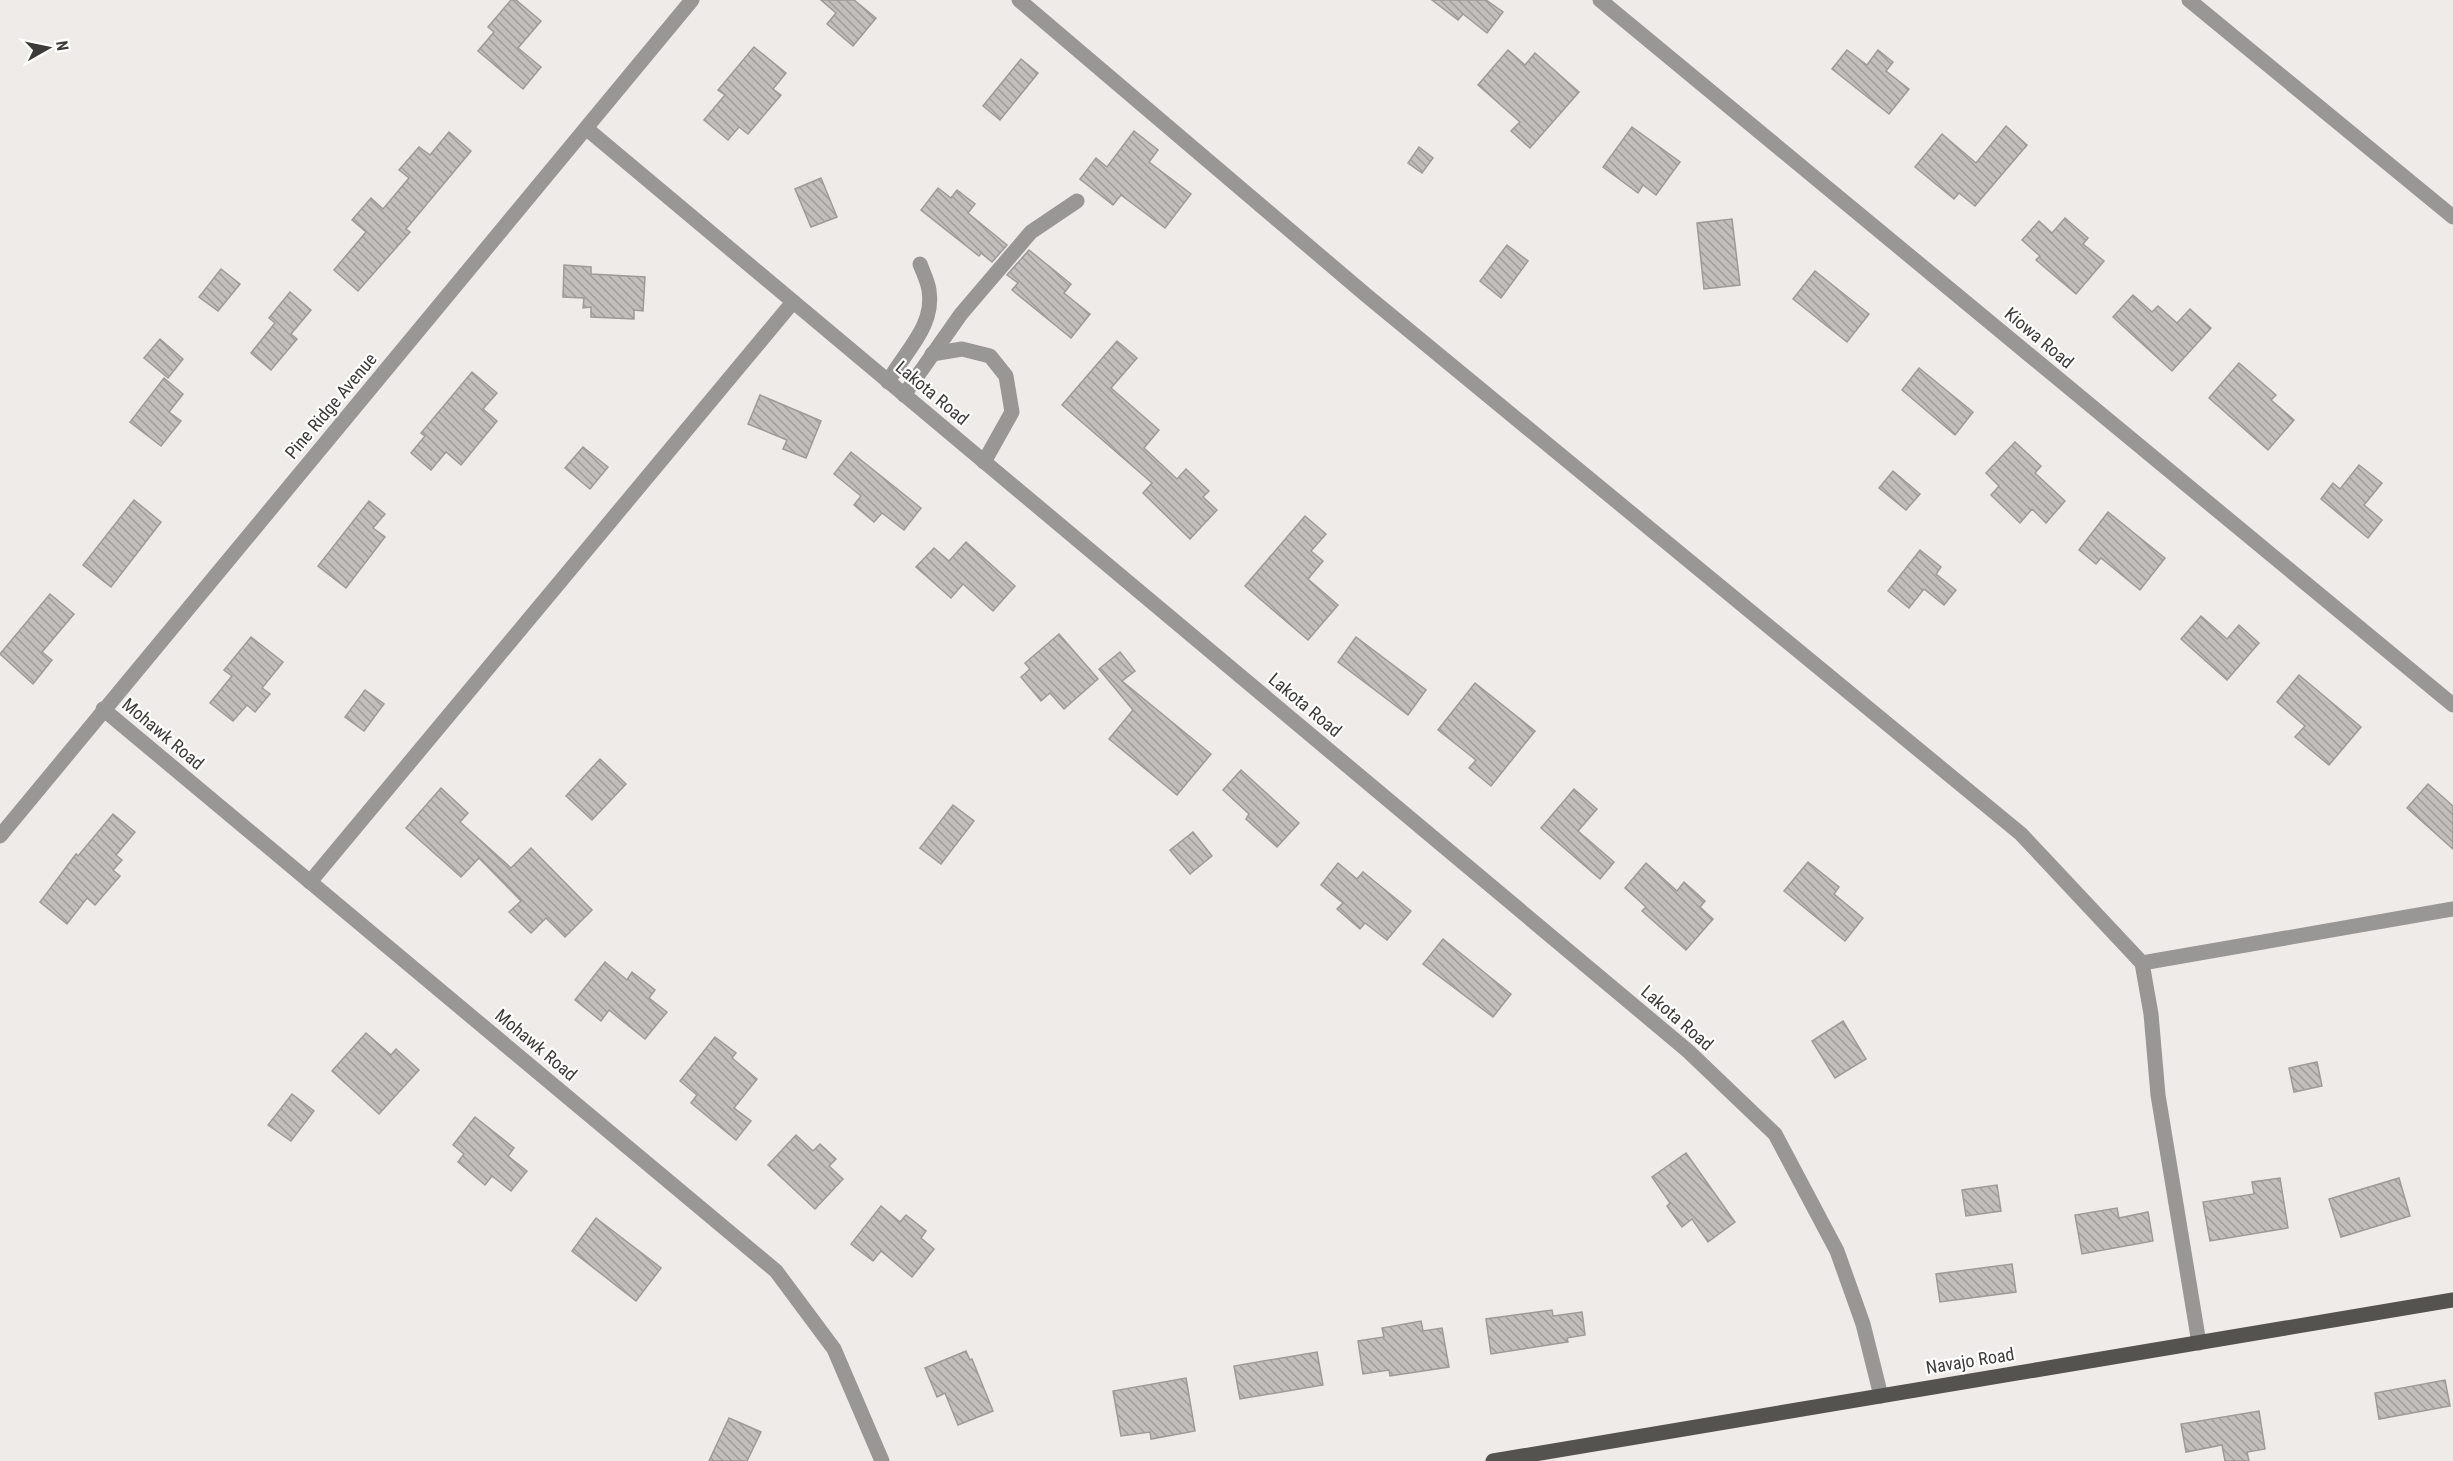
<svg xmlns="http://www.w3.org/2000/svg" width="2453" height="1461" font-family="'Roboto Condensed',sans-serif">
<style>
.building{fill:url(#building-back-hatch);stroke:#9d9a98;stroke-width:1.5}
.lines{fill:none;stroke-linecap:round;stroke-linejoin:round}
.minor{stroke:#989796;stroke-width:15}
.major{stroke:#545350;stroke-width:15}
.labels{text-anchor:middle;stroke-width:4.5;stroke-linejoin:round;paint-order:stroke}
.street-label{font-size:18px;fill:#3d3b3a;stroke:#fff}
</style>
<defs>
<pattern id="building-back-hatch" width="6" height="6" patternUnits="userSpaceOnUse" patternTransform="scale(1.5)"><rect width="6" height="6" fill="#c2bebc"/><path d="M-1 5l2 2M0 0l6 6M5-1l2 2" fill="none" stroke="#9f9c9a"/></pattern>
</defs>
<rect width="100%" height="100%" fill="#efebe9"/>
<g class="building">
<path d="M511 0H516L541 21 518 48 541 67 523 89 478 51 494 32 488 27Z"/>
<path d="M821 0H854L876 18 853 46 827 24 836 13Z"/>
<path d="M1432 0H1486L1503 12 1487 33 1463 14 1458 20Z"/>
<path d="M754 47 786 73 773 89 781 95 748 134 739 127 728 140 704 120 725 95 718 90Z"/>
<path d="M1508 50 1525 65 1535 53 1579 92 1530 148 1511 131 1520 122 1478 85Z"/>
<path d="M1847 50 1867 65 1878 50 1893 62 1886 71 1909 89 1889 114 1832 69Z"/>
<path d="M1021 59 1038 73 1000 120 983 106Z"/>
<path d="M2006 126 2027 145 1975 206 1959 193 1954 199 1915 167 1942 134 1976 163Z"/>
<path d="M1632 127 1680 162 1656 195 1643 185 1638 193 1603 167Z"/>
<path d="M1134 131 1158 150 1149 162 1191 194 1165 228 1121 195 1113 205 1080 179 1096 158 1107 167Z"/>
<path d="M449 132 471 151 406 229 410 232 358 291 334 270 366 232 352 220 371 198 383 209 409 178 399 170 419 147 430 155Z"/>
<path d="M1419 147 1433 158 1422 173 1408 163Z"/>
<path d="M821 178 837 217 811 227 795 189Z"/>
<path d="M938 188 951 198 957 190 975 204 968 213 1007 245 992 262 981 253 979 256 921 210Z"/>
<path d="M2065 218 2088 238 2083 244 2104 261 2076 294 2036 260 2040 256 2022 240 2039 221 2052 233Z"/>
<path d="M1732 219 1740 285 1704 289 1697 223Z"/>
<path d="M1507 245 1528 261 1501 298 1480 281Z"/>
<path d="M1029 250 1071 284 1064 293 1090 314 1071 338 1012 290 1018 283 1007 275Z"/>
<path d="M564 265 591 267V274L645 277 643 311 634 310V319L591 317V307L583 308 584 298 563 297Z"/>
<path d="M221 269 240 284 218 311 199 297Z"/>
<path d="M1815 271 1869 314 1847 342 1793 299Z"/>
<path d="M290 292 311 310 291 334 297 339 271 370 251 353 275 323 269 318Z"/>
<path d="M2133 295 2152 312 2158 306 2177 323 2190 309 2211 328 2172 371 2113 317Z"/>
<path d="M160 339 183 359 168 378 144 358Z"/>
<path d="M1117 341 1137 358 1111 388 1159 430 1144 448 1177 479 1186 469 1209 491 1203 497 1217 510 1190 539 1143 493 1152 483 1062 405Z"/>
<path d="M2239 363 2276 395 2271 400 2294 420 2268 450 2209 398Z"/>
<path d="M1919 368 1973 412 1955 435 1902 390Z"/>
<path d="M472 372 497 393 483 409 497 421 461 465 446 452 431 470 411 453 425 436 421 433Z"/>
<path d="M164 378 183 394 169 412 181 421 161 446 130 422Z"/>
<path d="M760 395 821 421 806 458 783 449 787 440 748 424Z"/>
<path d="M2015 442 2041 466 2035 473 2065 501 2046 523 2032 509 2020 523 1991 495 1999 486 1986 473Z"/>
<path d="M583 447 608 467 590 489 565 468Z"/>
<path d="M851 452 921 508 904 530 882 513 874 522 854 505 861 496 834 474Z"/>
<path d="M2359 465 2382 483 2364 505 2382 520 2368 538 2321 499 2333 483 2340 489Z"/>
<path d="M1893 471 1920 494 1906 510 1879 488Z"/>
<path d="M134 500 161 522 111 587 83 565Z"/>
<path d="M369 501 385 514 373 528 385 537 346 588 318 566Z"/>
<path d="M2108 512 2165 558 2140 590 2101 558 2096 564 2079 550Z"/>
<path d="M1305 516 1326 534 1311 551 1323 561 1308 579 1338 605 1308 640 1245 586Z"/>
<path d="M966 542 1015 586 993 611 963 584 951 598 916 567 934 548 949 561Z"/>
<path d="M1920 550 1941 567 1936 574 1956 590 1944 605 1924 589 1909 608 1888 591Z"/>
<path d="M50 594 74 614 42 652 52 660 33 684 0 654Z"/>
<path d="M2201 616 2227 639 2239 625 2259 643 2227 680 2181 639Z"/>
<path d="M1059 634 1098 679 1064 709 1050 693 1041 701 1021 677 1030 669 1025 663Z"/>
<path d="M251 637 283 662 262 688 270 694 255 712 247 705 233 721 210 703 232 676 224 670Z"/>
<path d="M1356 637 1426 690 1408 715 1338 662Z"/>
<path d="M1120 652 1135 671 1122 681 1211 754 1177 795 1109 739 1133 710 1099 669Z"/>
<path d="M2299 675 2361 727 2329 765 2295 737 2305 726 2277 702Z"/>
<path d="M1475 683 1535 731 1491 786 1469 768 1476 760 1438 730Z"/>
<path d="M365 690 384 704 364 731 345 717Z"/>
<path d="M600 759 626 784 592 820 566 796Z"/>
<path d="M1241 770 1299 823 1277 847 1246 819 1249 814 1223 790Z"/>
<path d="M2428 784 2453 806V849L2407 808Z"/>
<path d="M441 788 468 813 460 822 511 868 531 848 592 910 565 937 546 918 531 933 509 912 521 901 479 858 461 877 406 828Z"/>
<path d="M1574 789 1597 809 1578 831 1614 862 1600 879 1541 828Z"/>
<path d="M953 805 974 821 941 864 920 848Z"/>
<path d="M113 814 135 832 116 855 122 860 113 870 120 876 95 905 87 898 67 924 40 902 76 854 78 856Z"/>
<path d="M1193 832 1212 856 1190 874 1170 850Z"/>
<path d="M1808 862 1839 887 1834 894 1863 918 1845 941 1784 891Z"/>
<path d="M1338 863 1357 879 1363 872 1411 911 1387 940 1365 923 1360 929 1337 909 1343 903 1321 885Z"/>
<path d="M1646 863 1677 891 1684 882 1705 901 1700 907 1713 919 1686 950 1642 911 1646 907 1625 888Z"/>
<path d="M1443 939 1511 994 1493 1017 1423 964Z"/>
<path d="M605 962 627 980 632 972 655 990 649 998 667 1012 645 1039 609 1010 601 1021 575 1000Z"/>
<path d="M1843 1021 1866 1059 1835 1078 1812 1041Z"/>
<path d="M366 1033 391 1055 396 1049 419 1070 379 1114 332 1071Z"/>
<path d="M715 1037 736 1053 732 1058 757 1079 734 1108 751 1121 736 1140 691 1103 697 1095 680 1081Z"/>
<path d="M2317 1062 2322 1086 2294 1092 2289 1068Z"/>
<path d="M292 1094 314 1111 291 1141 268 1125Z"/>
<path d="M475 1117 514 1148 508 1156 527 1171 511 1191 492 1176 485 1185 458 1162 464 1154 453 1145Z"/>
<path d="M796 1135 813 1151 820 1144 836 1159 829 1166 843 1179 815 1209 768 1165Z"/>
<path d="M1686 1153 1735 1222 1708 1242 1692 1219 1682 1227 1667 1206 1670 1203 1652 1177Z"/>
<path d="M2280 1178 2288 1228 2210 1241 2203 1202 2254 1194 2252 1182Z"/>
<path d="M2399 1178 2410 1216 2341 1237 2329 1199Z"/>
<path d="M1997 1185 2001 1211 1966 1216 1962 1190Z"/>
<path d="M881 1206 900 1222 906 1215 926 1231 921 1238 934 1249 912 1277 881 1251 873 1261 851 1244Z"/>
<path d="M2117 1208 2119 1218 2148 1212 2153 1241 2082 1254 2075 1215Z"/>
<path d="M596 1218 661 1268 636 1301 572 1251Z"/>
<path d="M2012 1264 2016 1292 1940 1302 1936 1274Z"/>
<path d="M1552 1310 1553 1316 1582 1312 1585 1335 1567 1338 1568 1342 1491 1354 1486 1319Z"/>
<path d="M1421 1321 1423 1331 1442 1328 1449 1367 1390 1376 1389 1370 1363 1374 1358 1341 1384 1337 1382 1328Z"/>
<path d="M966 1351 970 1360 972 1359 993 1411 958 1425 945 1393 937 1397 925 1368Z"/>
<path d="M1317 1352 1323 1385 1240 1399 1234 1366Z"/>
<path d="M1186 1378 1195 1431 1151 1439 1150 1432 1121 1436 1113 1391Z"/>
<path d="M2445 1380 2450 1406 2379 1419 2375 1393Z"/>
<path d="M2259 1411 2265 1449 2247 1452 2249 1461H2225L2222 1445 2186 1452 2181 1424Z"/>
<path d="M729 1418 761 1432 747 1461H709Z"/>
</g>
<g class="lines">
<g class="minor">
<path d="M1019 0 1366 295 2021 834 2142 963 2151 1014 2158 1095 2199 1343"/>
<path d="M1600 0 2453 705"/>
<path d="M2189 0 2453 217"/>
<path d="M587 129 1688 1051 1775 1134 1837 1251 1863 1324 1881 1396"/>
<path d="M932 354 962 349 990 356 1006 376 1012 412 984 462"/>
<path d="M888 382C904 352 935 327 929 290 928 282 923 272 920 264"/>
<path d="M904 395 961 314 1031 232 1077 201"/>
<path d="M103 709 776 1271 834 1349 882 1461"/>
<path d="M0 836 692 0"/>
<path d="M310 882 793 302"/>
<path d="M2142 963 2453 909"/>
</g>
<path class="major" d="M1493 1461 2453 1300"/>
</g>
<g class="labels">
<g class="street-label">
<text transform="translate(2039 338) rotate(40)" y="6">Kiowa Road</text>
<text transform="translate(932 393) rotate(40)" y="6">Lakota Road</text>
<text transform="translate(331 406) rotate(-50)" y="6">Pine Ridge Avenue</text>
<text transform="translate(1305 705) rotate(40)" y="6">Lakota Road</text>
<text transform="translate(163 734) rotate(40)" y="6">Mohawk Road</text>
<text transform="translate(1677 1018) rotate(41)" y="6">Lakota Road</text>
<text transform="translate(536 1045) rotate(40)" y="6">Mohawk Road</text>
<text transform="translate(1970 1361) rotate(-9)" y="6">Navajo Road</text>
</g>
</g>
<g transform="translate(48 48) rotate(81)" stroke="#ffffff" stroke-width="4.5" paint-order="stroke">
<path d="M0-4.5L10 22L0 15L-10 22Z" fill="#3d3b3a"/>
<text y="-9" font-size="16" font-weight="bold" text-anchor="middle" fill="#3d3b3a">N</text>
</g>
</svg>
